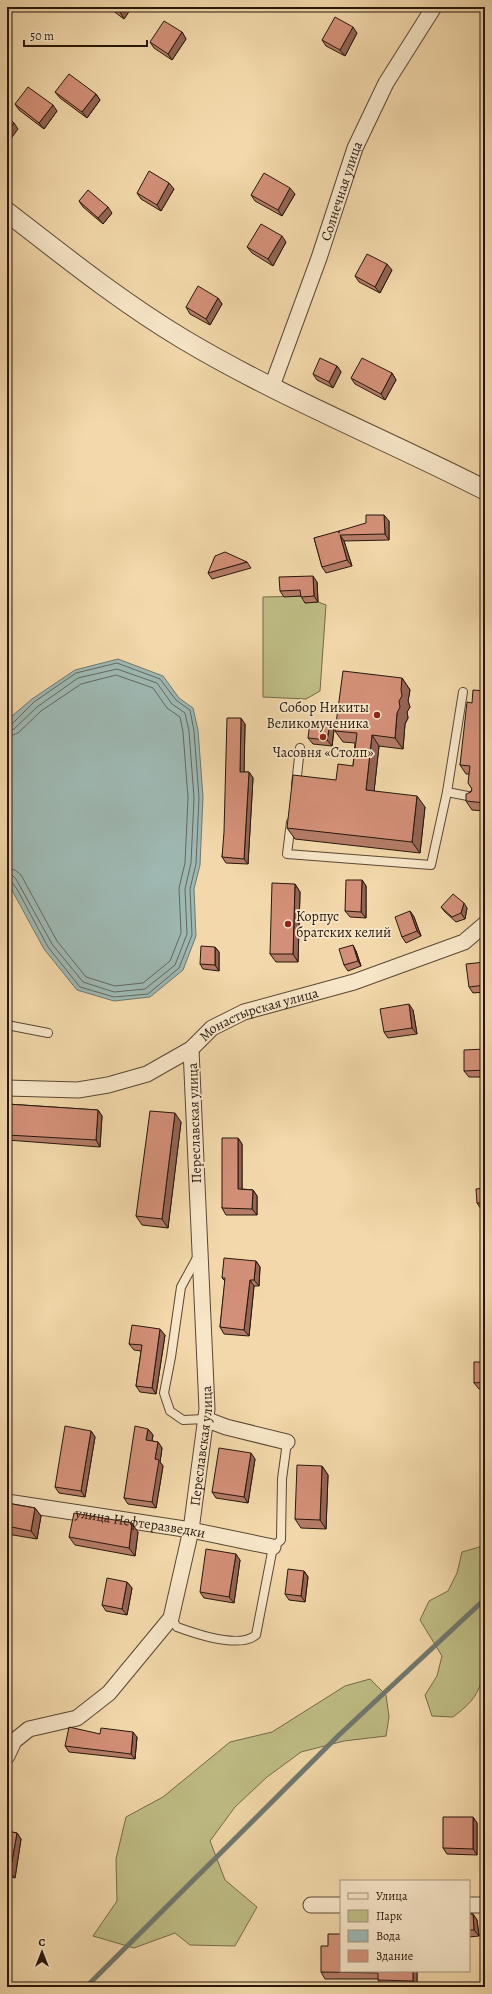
<svg xmlns="http://www.w3.org/2000/svg" width="492" height="1994" font-family="Alegreya,serif">
<style>
.green{fill:#bfbd85;stroke:#736a48}
.water{fill:#9eb8b2;stroke:#6e7870}
.lines{fill:none;stroke-linecap:round;stroke-linejoin:round}
.shore{stroke:#62685f;stroke-width:1}
.stream{stroke:#6e7870;stroke-width:5}
.service-casing{stroke:#5a4734;stroke-width:10}
.minor-casing{stroke:#5a4734;stroke-width:17}
.tertiary-casing{stroke:#5a4734;stroke-width:21}
.service{stroke:#f7e6c8;stroke-width:8}
.minor{stroke:#f7e6c8;stroke-width:15}
.tertiary{stroke:#f7e6c8;stroke-width:19}
.wall{fill:#b57c67;stroke:#27170c}
.shaded-wall{fill:#946554;stroke:#27170c}
.building{fill:#d39078;stroke:#27170c}
.poi-dot{fill:#8f2418;stroke:#f7e6c8;stroke-width:1.5}
.labels{text-anchor:middle;stroke-width:3.5;stroke-linejoin:round;paint-order:stroke}
.street-label{font-size:14px;fill:#27170c;stroke:#f7e6c8}
.poi-label{font-size:14px;fill:#27170c;stroke:#f7e6c8;text-anchor:end}
</style>
<rect width="100%" height="100%" fill="#f2d8aa"/>
<filter id="stains"><feTurbulence type="fractalNoise" baseFrequency=".005" numOctaves="4"/><feColorMatrix values="0 0 0 0 .2 0 0 0 0 .09 0 0 0 0 .02 0 0 0 .5 -.17"/></filter>
<radialGradient id="worn" r=".72"><stop offset=".6" stop-color="#630" stop-opacity="0"/><stop offset="1" stop-color="#630" stop-opacity=".3"/></radialGradient>
<g class="green">
<path d="M305 596V603L318 602 326 605 320 691 306 699 263 697V597Z"/>
<path d="M485 1542V1668C479 1694 474 1701 453 1717L432 1716 425 1695 437 1676 442 1656 420 1620 429 1601 448 1591 457 1573 462 1552 483 1546Z"/>
<path d="M370 1679 386 1695 389 1717 386 1736 344 1741 301 1752 267 1777 235 1807 210 1841 225 1880 257 1907 235 1946 190 1945 175 1933 134 1948 93 1936 117 1901 116 1859 126 1817 163 1797 230 1742 272 1732 345 1686Z"/>
</g>
<path class="water" d="M118 659 163 676 179 698 193 708 198 730 203 797 200 865 194 889 196 936 183 970 150 997 114 1001 77 990 44 949 7 881V724L12 716 32 699 75 670Z"/>
<g class="lines">
<g class="shore">
<path d="M7 726 11 725 34 702 76 673 117 663 160 679 176 700 190 710 194 731 199 798 196 864 190 889 192 935 179 968 148 994 114 997 80 987 48 947 17 889 11 881 7 880"/>
<path d="M7 731 14 729 37 707 78 678 117 669 157 683 172 704 185 713 189 731 194 798 191 863 185 889 187 934 175 965 145 989 114 992 83 982 52 944 16 879 12 875H7"/>
<path d="M7 737 18 733 41 711 81 684 116 675 153 688 167 708 180 717 183 732 188 798 185 863 179 888 181 933 170 961 143 983 115 986 86 977 57 941 21 875 15 870 7 868"/>
</g>
<path class="stream" d="M86 1987 339 1735 485 1599"/>
<g class="service-casing">
<g id="service">
<path d="M296 785 300 748"/>
<path d="M447 792 473 797"/>
<path d="M291 822 287 854 431 865 447 792 463 692"/>
<path d="M7 1025 48 1033"/>
<path d="M198 1256 181 1287 171 1357 164 1393 170 1411 183 1420 205 1419"/>
<path d="M171 1618 177 1627C196 1634 239 1649 256 1635L273 1547 281 1540 282 1479 287 1442"/>
</g>
</g>
<g class="minor-casing">
<g id="minor">
<path id="s1" d="M272 386 319 258 355 148 386 83 434 7"/>
<path id="s2" d="M7 1088 78 1090 108 1085 147 1074 191 1049 212 1028 244 1012 354 982 464 942 485 924"/>
<path d="M205 1419 226 1427 287 1442"/>
<path id="s3" d="M7 1502 191 1530 273 1547"/>
<path id="s4" d="M7 1756 14 1741 29 1729 77 1718 109 1693 171 1618 191 1530 207 1409 191 1049"/>
<path d="M311 1905H341"/>
<path d="M469 1905H485"/>
</g>
</g>
<g class="tertiary-casing">
<path id="tertiary" d="M7 212C64 256 121 302 183 339 280 397 385 439 485 490"/>
</g>
<use href="#service" class="service"/>
<use href="#minor" class="minor"/>
<use href="#tertiary" class="tertiary"/>
</g>
<g class="wall">
<path d="M108 7H132L124 19Z"/>
<path d="M182 32 186 39 172 60 154 48 150 42Z"/>
<path d="M357 33 345 56 326 46 322 40Z"/>
<path d="M55 92 96 94 100 100 87 118 60 98Z"/>
<path d="M15 104 57 111 44 129 19 110Z"/>
<path d="M174 189 161 211 141 199 137 193Z"/>
<path d="M295 194 282 216 255 201 251 195Z"/>
<path d="M79 201 112 213 103 224 83 207Z"/>
<path d="M286 242 273 266 252 253 247 247Z"/>
<path d="M392 270 380 293 359 282 355 276Z"/>
<path d="M218 298 222 304 210 325 190 314 186 307Z"/>
<path d="M337 366 341 372 333 388 317 380 313 374Z"/>
<path d="M392 373 396 380 385 400 355 384 351 378Z"/>
<path d="M389 521V540L344 541 352 566 326 573 322 567 314 538Z"/>
<path d="M247 562 251 568 212 579 208 573Z"/>
<path d="M317 582 318 602 305 603 301 596 284 597 280 591Z"/>
<path d="M402 678 410 690 408 701 410 707 407 712 408 718 405 724 403 749 379 746 374 791 425 807 420 853 295 839 287 828 336 780 353 766 355 743 343 742 335 731Z"/>
<path d="M485 691V811L472 810 466 801 472 789 469 774H466L460 765 472 703Z"/>
<path d="M245 724 244 772H249L253 778 248 864 226 863 222 857Z"/>
<path d="M330 724 334 730 332 746 313 744 308 738Z"/>
<path d="M362 880 366 886V918L350 917 345 911Z"/>
<path d="M295 884 300 892 298 962H276L270 954Z"/>
<path d="M441 907 467 908 465 919 456 922 445 912Z"/>
<path d="M410 911 414 917 421 936 406 943 402 937Z"/>
<path d="M215 947 219 952V971L203 969 200 964Z"/>
<path d="M356 951 361 966 348 971 344 965Z"/>
<path d="M485 962V992L473 993 469 987Z"/>
<path d="M413 1010 417 1034 388 1038 384 1032Z"/>
<path d="M485 1049V1077H469L464 1071Z"/>
<path d="M7 1104 98 1110 102 1116 100 1147 7 1140Z"/>
<path d="M181 1122 168 1228 142 1225 136 1216Z"/>
<path d="M238 1138 242 1144V1189L253 1190 257 1196V1215H226L222 1208Z"/>
<path d="M485 1188V1209H481L477 1203Z"/>
<path d="M256 1261 260 1267 259 1286H254L249 1336 224 1334 220 1327 225 1281 222 1278Z"/>
<path d="M165 1335 156 1394 140 1392 136 1386 141 1351 134 1350 129 1344Z"/>
<path d="M485 1362V1389H479L474 1383Z"/>
<path d="M148 1429 153 1435 152 1441 158 1442 162 1448 160 1462 163 1466 156 1508 128 1504 124 1498Z"/>
<path d="M91 1431 95 1437 85 1497 59 1493 55 1487Z"/>
<path d="M255 1459 248 1503 216 1498 212 1492Z"/>
<path d="M322 1466 328 1475 326 1529 301 1528 295 1519Z"/>
<path d="M7 1503 35 1508 41 1516 37 1539 7 1534Z"/>
<path d="M138 1532 135 1556 75 1545 69 1537Z"/>
<path d="M240 1560 234 1603 204 1598 200 1592Z"/>
<path d="M304 1571 308 1577 305 1602 289 1600 285 1594Z"/>
<path d="M127 1582 132 1588 127 1615 106 1611 102 1605Z"/>
<path d="M100 1734 137 1737 135 1759 69 1752 65 1746Z"/>
<path d="M473 1817 477 1823V1855L447 1854 443 1848Z"/>
<path d="M7 1831 17 1833 21 1839 15 1878 7 1876Z"/>
<path d="M469 1914H473L477 1920 479 1936 469 1937Z"/>
<path d="M341 1971H417V1987L382 1986 378 1980V1979H325L321 1972Z"/>
</g>
<g class="shaded-wall">
<path d="M124 7H132L124 19 120 12Z"/>
<path d="M353 27 357 33 345 56 340 50Z"/>
<path d="M182 32 186 39 172 60 168 54Z"/>
<path d="M96 94 100 100 87 118 82 112Z"/>
<path d="M53 105 57 111 44 129 39 123Z"/>
<path d="M14 123 18 129 7 144V132Z"/>
<path d="M169 183 174 189 161 211 157 205Z"/>
<path d="M290 188 295 194 282 216 278 210Z"/>
<path d="M108 207 112 213 103 224 98 218Z"/>
<path d="M282 236 286 242 273 266 268 259Z"/>
<path d="M387 264 392 270 380 293 375 287Z"/>
<path d="M218 298 222 304 210 325 206 319Z"/>
<path d="M337 366 341 372 333 388 329 382Z"/>
<path d="M392 373 396 380 385 400 381 394Z"/>
<path d="M384 515 389 521V540L385 534Z"/>
<path d="M340 535 344 541 352 566 347 560Z"/>
<path d="M313 576 317 582 318 602 314 596Z"/>
<path d="M402 678 410 690 408 701 410 707 407 712 408 718 405 724 403 749 395 738 397 713Z"/>
<path d="M241 718 245 724 244 778 240 772Z"/>
<path d="M330 724 334 730 332 746 327 740Z"/>
<path d="M372 735 379 746 373 801 366 790Z"/>
<path d="M249 772 253 778 248 864 244 859Z"/>
<path d="M417 796 425 807 420 853 412 842Z"/>
<path d="M362 880 366 886V918L361 912Z"/>
<path d="M295 884 300 892 298 962 293 954Z"/>
<path d="M464 903 467 908 465 919 461 913Z"/>
<path d="M410 911 414 917 421 936 417 931Z"/>
<path d="M353 945 356 951 361 966 358 961Z"/>
<path d="M215 947 219 952V971L215 965Z"/>
<path d="M409 1004 413 1010 417 1034 412 1028Z"/>
<path d="M98 1110 102 1116 100 1147 96 1140Z"/>
<path d="M175 1113 181 1122 168 1228 162 1219Z"/>
<path d="M238 1138 242 1144V1195L238 1189Z"/>
<path d="M253 1190 257 1196V1215L252 1209Z"/>
<path d="M256 1261 260 1267 259 1286 254 1280Z"/>
<path d="M250 1280 254 1286 249 1336 244 1330Z"/>
<path d="M160 1329 165 1335 156 1394 152 1388Z"/>
<path d="M148 1429 153 1435 151 1446 146 1440Z"/>
<path d="M91 1431 95 1437 85 1497 81 1491Z"/>
<path d="M158 1442 162 1448 160 1462 163 1466 156 1508 152 1502 155 1459Z"/>
<path d="M251 1453 255 1459 248 1503 244 1497Z"/>
<path d="M322 1466 328 1475 326 1529 320 1520Z"/>
<path d="M35 1508 41 1516 37 1539 31 1531Z"/>
<path d="M132 1523 138 1532 135 1556 129 1548Z"/>
<path d="M236 1554 240 1560 234 1603 229 1597Z"/>
<path d="M304 1571 308 1577 305 1602 301 1596Z"/>
<path d="M127 1582 132 1588 127 1615 122 1609Z"/>
<path d="M133 1732 137 1737 135 1759 131 1754Z"/>
<path d="M473 1817 477 1823V1855L473 1849Z"/>
<path d="M17 1833 21 1839 15 1878 10 1872Z"/>
<path d="M473 1914 477 1920 479 1936 474 1930Z"/>
<path d="M413 1971H417V1987L413 1981Z"/>
</g>
<g class="building">
<path d="M112 7H124L120 12Z"/>
<path d="M335 17 353 27 340 50 322 40Z"/>
<path d="M164 21 182 32 168 54 150 42Z"/>
<path d="M69 74 96 94 82 112 55 92Z"/>
<path d="M28 87 53 105 39 123 15 104Z"/>
<path d="M7 117 14 123 7 132Z"/>
<path d="M149 171 169 183 157 205 137 193Z"/>
<path d="M264 173 290 188 278 210 251 195Z"/>
<path d="M88 190 108 207 98 218 79 201Z"/>
<path d="M261 224 282 236 268 259 247 247Z"/>
<path d="M367 254 387 264 375 287 355 276Z"/>
<path d="M198 286 218 298 206 319 186 307Z"/>
<path d="M320 358 337 366 329 382 313 374Z"/>
<path d="M362 358 392 373 381 394 351 378Z"/>
<path d="M366 515H384L385 534 340 535 347 560 322 567 314 538 339 531V533V531L366 523Z"/>
<path d="M225 552 247 562 208 573 215 556Z"/>
<path d="M313 576 314 596 301 597 300 590 280 591 279 577Z"/>
<path d="M343 671 402 678 401 690 402 696 399 701 400 707 397 713 395 738 372 735 366 790 417 796 412 842 287 828 293 775 336 780 338 764 353 766 357 733 335 731Z"/>
<path d="M473 690 485 691V803L466 801V794L471 792 472 789 468 783 470 766 460 765 467 702 472 703Z"/>
<path d="M227 718H241L240 772H249L244 859 222 857 224 832Z"/>
<path d="M310 722 330 724 327 740 308 738Z"/>
<path d="M346 880H362L361 912 345 911Z"/>
<path d="M272 883 295 884 293 954H270Z"/>
<path d="M453 894 464 903 461 913 452 917 441 907Z"/>
<path d="M410 911 417 931 402 937 395 917Z"/>
<path d="M353 945 358 961 344 965 339 949Z"/>
<path d="M201 946 215 947V965L200 964Z"/>
<path d="M485 962V985L469 987 466 964Z"/>
<path d="M409 1004 412 1028 384 1032 380 1009Z"/>
<path d="M485 1049V1070L464 1071V1050Z"/>
<path d="M7 1104 98 1110 96 1140 7 1135Z"/>
<path d="M150 1111 175 1113 162 1219 136 1216Z"/>
<path d="M222 1138H238V1189L253 1190 252 1209 222 1208Z"/>
<path d="M485 1188V1203H477L476 1189Z"/>
<path d="M224 1258 256 1261 254 1280H250L244 1330 220 1327 225 1278H222Z"/>
<path d="M132 1325 160 1329 152 1388 136 1386 142 1345 129 1344Z"/>
<path d="M474 1362H485V1382L474 1383Z"/>
<path d="M65 1426 91 1431 81 1491 55 1487Z"/>
<path d="M135 1426 148 1429 146 1440 158 1442 155 1459 159 1460 152 1502 124 1498Z"/>
<path d="M219 1448 251 1453 244 1497 212 1492Z"/>
<path d="M297 1465 322 1466 320 1520 295 1519Z"/>
<path d="M7 1503 35 1508 31 1531 7 1526Z"/>
<path d="M74 1513 132 1523 129 1548 69 1537Z"/>
<path d="M206 1549 236 1554 229 1597 200 1592Z"/>
<path d="M288 1569 304 1571 301 1596 285 1594Z"/>
<path d="M107 1578 127 1582 122 1609 102 1605Z"/>
<path d="M69 1727 100 1734 101 1728 133 1732 131 1754 65 1746Z"/>
<path d="M443 1817H473V1849L443 1848Z"/>
<path d="M7 1831 17 1833 10 1872 7 1871Z"/>
<path d="M469 1914H473L474 1930H469Z"/>
<path d="M328 1934H341V1971H413V1981L378 1980V1973L321 1972V1946H328Z"/>
</g>
<g class="poi-dot">
<circle cx="377" cy="715" r="4"/>
<circle cx="323" cy="737" r="4"/>
<circle cx="288" cy="924" r="4"/>
</g>
<g class="labels">
<g class="street-label">
<text dy="5" stroke="none"><textPath href="#s1" startOffset="207">Солнечная улица</textPath></text>
<text dy="5" stroke="none"><textPath href="#s2" startOffset="271">Монастырская улица</textPath></text>
<text transform="translate(194 1123) rotate(-92)" y="5">Переславская улица</text>
<text dy="5" stroke="none"><textPath href="#s4" startOffset="398">Переславская улица</textPath></text>
<text dy="5" stroke="none"><textPath href="#s3" startOffset="135">улица Нефтеразведки</textPath></text>
</g>
<g class="poi-label">
<text x="369" y="712">Собор Никиты<tspan x="369" dy="16">Великомученика</tspan></text>
<text x="323" y="757" text-anchor="middle">Часовня «Столп»</text>
<text x="296" y="921" text-anchor="start">Корпус<tspan x="296" dy="16">братских келий</tspan></text>
</g>
</g>
<rect width="492" height="1994" fill="none" stroke="#f2d8aa" stroke-width="24"/>
<rect x="8" y="8" width="476" height="1978" fill="none" stroke="#27170c" stroke-width="2"/>
<rect x="12" y="12" width="468" height="1970" fill="none" stroke="#27170c"/>
<rect x="340" y="1880" width="130" height="92" fill="#f7e6c8" stroke="#a4937d"/>
<rect x="348" y="1893" width="20" height="6" fill="#f7e6c8" stroke="#a4937d"/>
<text x="376" y="1900" font-size="12" fill="#27170c">Улица</text>
<rect x="348" y="1910" width="20" height="12" fill="#bfbd85" stroke="#a4937d"/>
<text x="376" y="1920" font-size="12" fill="#27170c">Парк</text>
<rect x="348" y="1930" width="20" height="12" fill="#9eb8b2" stroke="#a4937d"/>
<text x="376" y="1940" font-size="12" fill="#27170c">Вода</text>
<rect x="348" y="1950" width="20" height="12" fill="#d39078" stroke="#a4937d"/>
<text x="376" y="1960" font-size="12" fill="#27170c">Здание</text>
<g transform="translate(42 1952)" stroke="#f7e6c8" stroke-width="3" paint-order="stroke">
<path d="M0-3L7 15L0 10L-7 15Z" fill="#27170c"/>
<text y="-6" font-size="11" font-weight="bold" text-anchor="middle" fill="#27170c">С</text>
</g>
<path d="M24 40v6h123v-6" fill="none" stroke="#27170c" stroke-width="2"/>
<text x="30" y="40" font-size="12" fill="#27170c" stroke="#f7e6c8" stroke-width="3" paint-order="stroke">50 m</text>
<rect width="100%" height="100%" filter="url(#stains)"/>
<rect width="100%" height="100%" fill="url(#worn)"/>
</svg>
